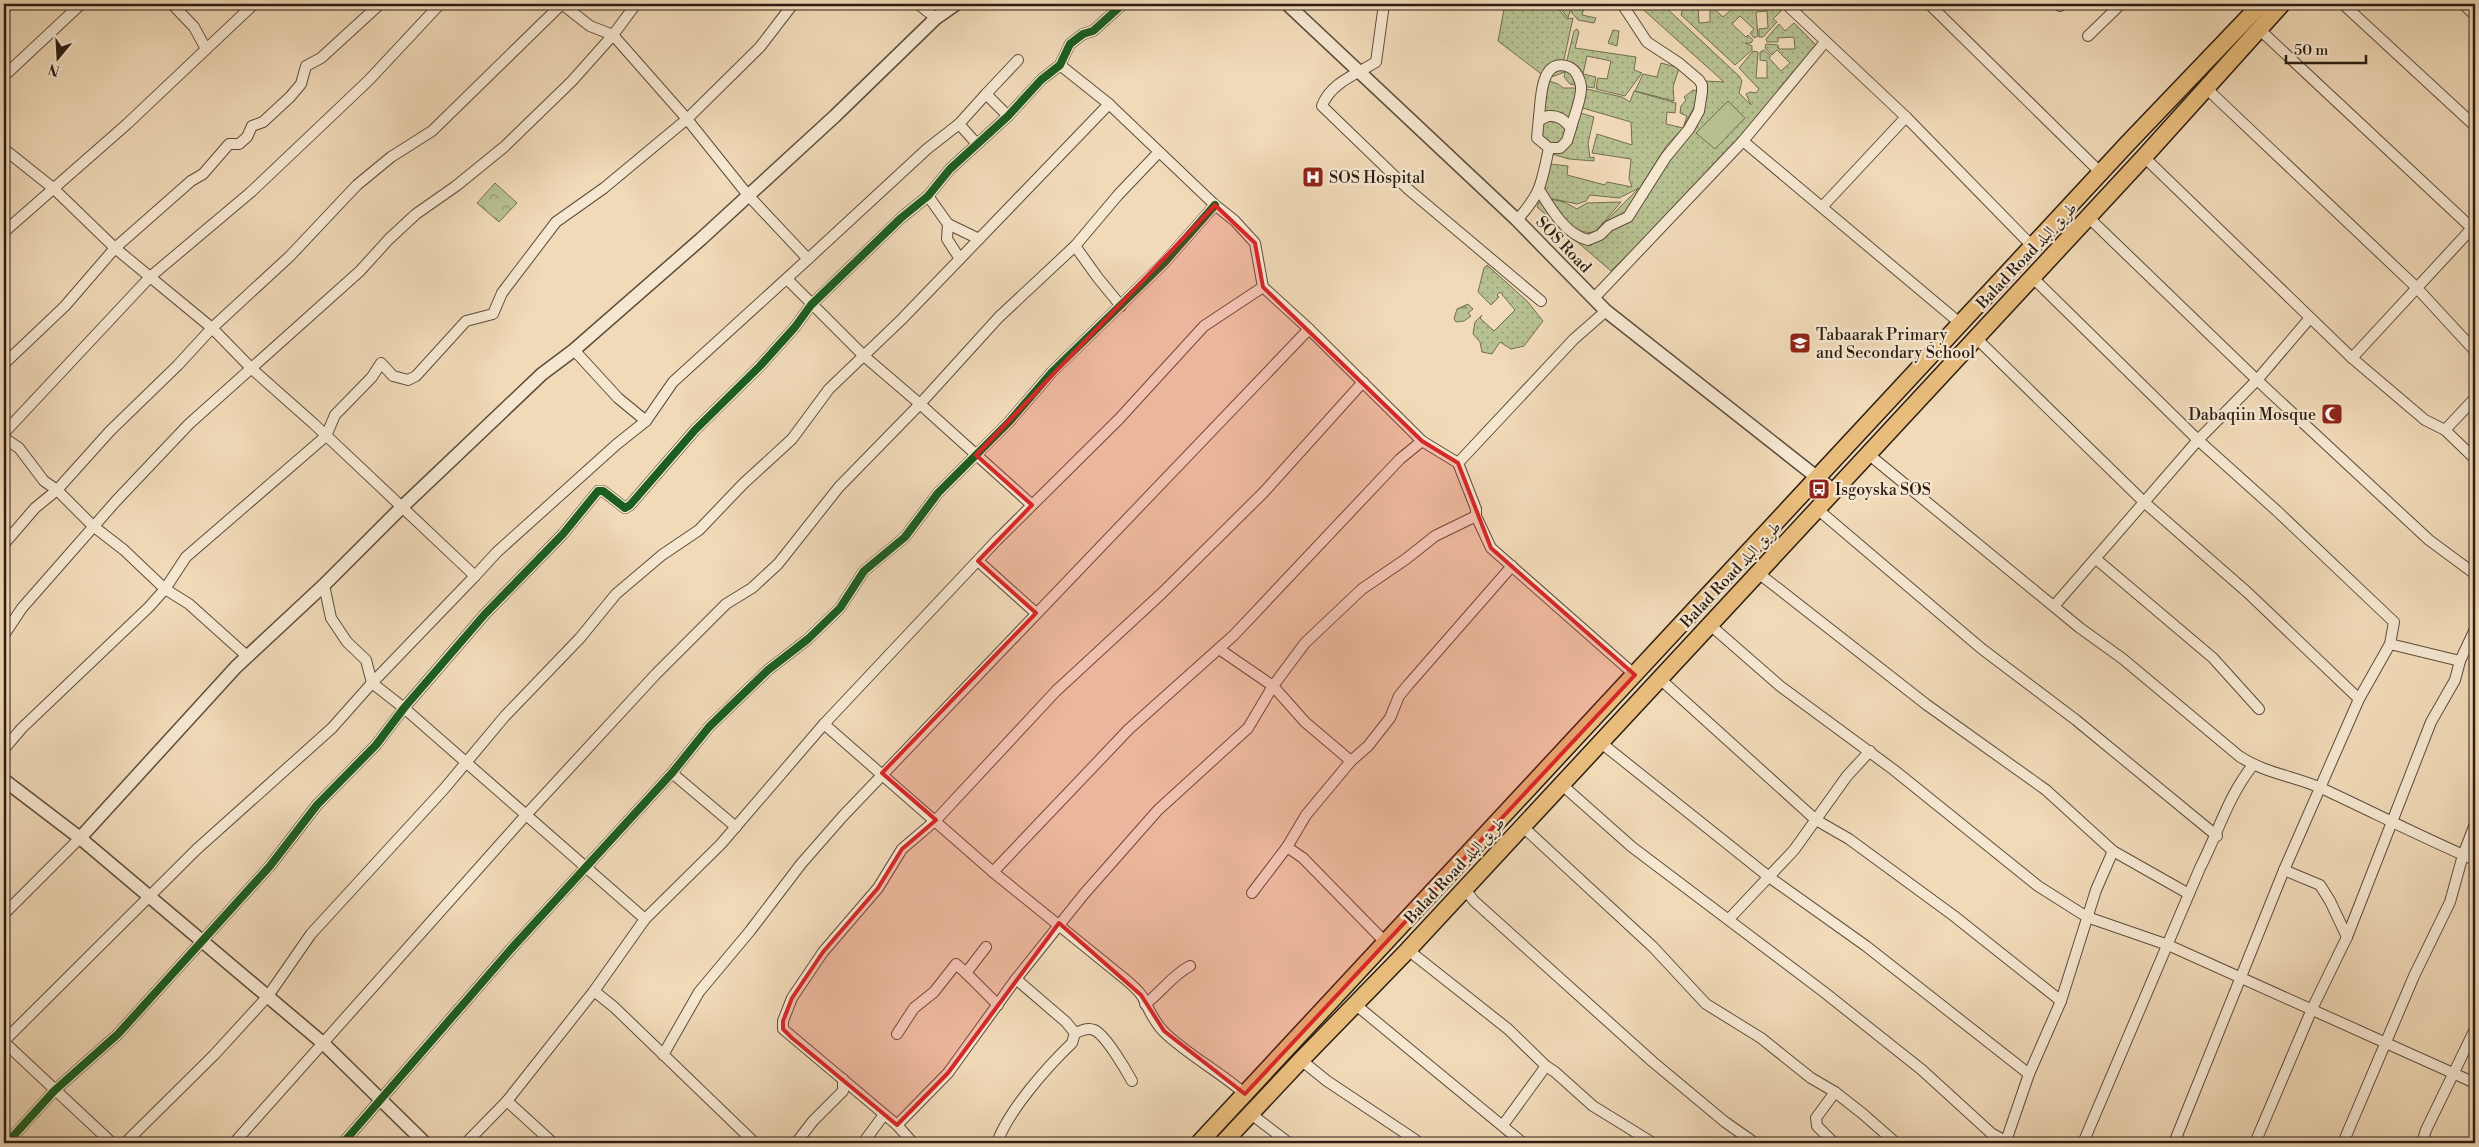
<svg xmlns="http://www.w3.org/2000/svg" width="2479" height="1147" font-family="'Libre Bodoni',Amiri,serif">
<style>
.grass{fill:url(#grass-dots);stroke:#726e51}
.forest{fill:url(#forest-firs);stroke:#726e51}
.park{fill:url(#park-crowns);stroke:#726e51}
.pitch{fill:#b7c090;stroke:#726e51}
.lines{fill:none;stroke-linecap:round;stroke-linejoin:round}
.minor-casing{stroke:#5d4c3c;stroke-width:12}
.tertiary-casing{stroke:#5d4c3c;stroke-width:15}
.trunk-casing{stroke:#2c1d12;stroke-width:19}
.minor{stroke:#f6e7d1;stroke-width:10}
.tertiary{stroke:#f6e7d1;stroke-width:12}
.trunk{stroke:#e8bd7c;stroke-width:16}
.cycleway-casing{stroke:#f6e7d1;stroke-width:11}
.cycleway{stroke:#1b5e20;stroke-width:8}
.marked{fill:#d62828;fill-opacity:0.2;stroke:#d62828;stroke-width:4;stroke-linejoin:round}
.labels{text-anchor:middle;stroke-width:4.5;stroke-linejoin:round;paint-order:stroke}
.poi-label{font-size:16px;fill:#2c1d12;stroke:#f6e7d1;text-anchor:start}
.street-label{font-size:16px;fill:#2c1d12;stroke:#f6e7d1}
</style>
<defs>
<pattern id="grass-dots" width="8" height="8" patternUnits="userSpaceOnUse" patternTransform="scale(1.25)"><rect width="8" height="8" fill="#b7c090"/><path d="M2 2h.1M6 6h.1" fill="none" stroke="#959b74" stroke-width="1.8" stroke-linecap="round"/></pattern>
<pattern id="forest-firs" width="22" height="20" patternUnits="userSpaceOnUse" patternTransform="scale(1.25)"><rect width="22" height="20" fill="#b7c090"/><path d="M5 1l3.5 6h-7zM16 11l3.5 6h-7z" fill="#959b74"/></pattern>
<pattern id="park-crowns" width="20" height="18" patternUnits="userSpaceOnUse" patternTransform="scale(1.25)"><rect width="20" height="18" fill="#b7c090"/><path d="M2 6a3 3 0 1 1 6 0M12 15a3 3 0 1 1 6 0" fill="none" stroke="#959b74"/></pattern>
</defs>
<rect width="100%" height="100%" fill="#f1dab8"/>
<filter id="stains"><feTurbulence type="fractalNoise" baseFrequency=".004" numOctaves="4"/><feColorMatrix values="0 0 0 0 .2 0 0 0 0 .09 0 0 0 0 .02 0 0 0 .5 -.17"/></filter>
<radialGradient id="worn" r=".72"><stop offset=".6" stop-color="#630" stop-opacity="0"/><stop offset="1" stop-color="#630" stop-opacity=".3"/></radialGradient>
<g class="grass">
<path d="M1505 4H1554L1567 19 1573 18 1563 64 1544 76 1498 41Z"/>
<path d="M1557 4H1572L1568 18Z"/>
<path d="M1573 4H1585L1582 15 1596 18 1594 23 1578 20 1571 12Z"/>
<path d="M1637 4H1662L1739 76 1742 81 1739 93 1751 105 1746 94 1750 92 1756 93 1759 89 1739 68 1753 51 1758 52 1756 78H1767V61L1760 60V52L1764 50 1771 56 1769 58 1781 71 1790 63 1777 50 1772 55 1765 48 1766 44 1778 45 1779 49H1795L1794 37 1778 38V42H1767L1766 39 1779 24 1785 31 1794 23 1821 50 1782 91 1764 119 1611 271 1537 207 1539 202 1544 205 1574 238 1591 246 1586 235 1594 232C1576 236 1561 215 1550 204V199L1564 202 1577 209 1587 203 1621 202 1596 231 1639 188 1619 198 1590 195 1586 201 1577 204 1540 196 1546 168 1550 164 1568 166 1567 175 1605 185 1607 182 1632 187 1629 179 1631 159 1592 153 1597 134 1632 145 1631 122 1579 107 1582 88 1622 97 1630 102 1634 91 1676 103 1675 113 1667 112 1666 124 1683 128 1687 116 1680 113 1681 106 1686 100 1684 97 1693 90 1702 92 1683 128 1667 145 1641 186C1649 180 1651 171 1656 164 1677 135 1698 117 1705 81L1724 82Z"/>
<path d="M1689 4H1702V6L1698 7 1699 23 1710 22V7L1705 6V4H1713L1711 6 1723 17 1732 9 1727 4H1773L1781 11 1773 19 1777 22 1763 37H1759V29L1768 28 1767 11 1756 12 1758 36 1754 38 1750 33 1754 29 1740 16 1732 24 1746 37 1748 35 1753 40 1751 43H1745L1752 46V50L1735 65 1681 15 1682 11Z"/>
<path d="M1577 29 1579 32 1575 48 1636 57 1634 70 1642 73 1625 96 1596 89 1598 78 1607 79 1611 61 1587 56 1583 74 1596 77 1594 88 1582 86 1566 64 1574 31Z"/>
<path d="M1613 30 1619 31 1617 46 1608 43Z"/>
<path d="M1661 63 1679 68 1673 87 1674 101 1635 91 1643 74 1657 77Z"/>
<path d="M1564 67 1565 72 1567 67 1578 86 1570 84 1564 77 1565 72 1546 79Z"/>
<path d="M1546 80 1558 84 1563 88H1579L1570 125 1560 113H1544Z"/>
<path d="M1577 112 1594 117 1588 143 1590 158 1594 157V161L1569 159 1552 154V151H1557Z"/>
<circle cx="1553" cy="132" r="12"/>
<path d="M1487 265 1527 301 1543 321 1524 346 1511 349 1500 342 1492 354 1482 352 1480 342 1473 334 1475 322 1482 315 1480 318 1494 331 1515 310 1500 292 1497 295 1499 297 1491 305 1478 292 1484 268Z"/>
</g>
<path class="forest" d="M1468 304 1473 309 1468 313 1471 316 1464 321 1456 322 1454 319 1457 309Z"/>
<path class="park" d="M495 183 517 203 499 222 477 203Z"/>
<path class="pitch" d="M1728 101 1745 118 1715 149 1696 133Z"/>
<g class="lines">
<g class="minor-casing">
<g id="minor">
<path d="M172 4 194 27 206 49"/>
<path d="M918 4 936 18"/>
<path d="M1384 4 1376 62C1357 74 1330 83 1322 106L1408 189 1541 301"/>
<path d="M1786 4 1906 117 2033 247"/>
<path d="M1929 4 2102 174"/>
<path d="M2343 4 2475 126"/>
<path d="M2463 4 2475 15"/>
<path d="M2060 6 2062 4"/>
<path d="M2259 29 2475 231"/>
<path d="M2088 36 2121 4"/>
<path d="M1060 65 1109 104 1215 205 1235 221 1255 243 1263 287 1309 329 1422 441 1458 463 1476 509V516L1491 548 1635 675"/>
<path d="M4 76 81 4"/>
<path d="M2206 88 2416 287 2475 351"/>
<path d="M986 94 1018 60"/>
<path d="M1548 116C1559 115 1564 120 1571 128L1567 141 1560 148H1549L1537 138 1539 117 1542 119Z"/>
<path d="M1539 117C1541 100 1540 56 1569 67 1576 70 1580 79 1581 86 1582 98 1574 116 1571 128"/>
<path d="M1743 141 1961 324"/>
<path d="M977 144 959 124 986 94 1008 116"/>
<path d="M4 149 53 188 115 248 212 328 252 369 314 424 475 576 372 683 332 728 197 849 4 1041"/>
<path d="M2144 157 2352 358 2425 420 2445 430 2475 459"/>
<path d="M1540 191C1551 209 1566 235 1588 240L1600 235 1609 226 1628 217 1666 157 1689 129 1699 111 1702 92V85L1699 80 1679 63 1647 42 1622 4"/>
<path d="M928 196 948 224 947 239 960 259"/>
<path d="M1822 207 1906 117"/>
<path d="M2087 216 2257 380 2429 540 2475 574"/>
<path d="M1517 220C1542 192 1541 184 1549 148"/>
<path d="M948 224 979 239"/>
<path d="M4 232 127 124 254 4"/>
<path d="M1075 246 1098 278 1121 306"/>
<path d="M808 259 927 149 959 124"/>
<path d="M2032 277 2198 440 2277 511 2394 622 2390 644 2359 699 2284 870 2174 1143"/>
<path d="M787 279 864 356 920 404 999 317 1075 246 1118 195 1159 152"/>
<path d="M1594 298 1743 141 1825 42"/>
<path d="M1975 337 2144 502 2247 592 2359 699"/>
<path d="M574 350 618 398 646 421"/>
<path d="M2352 358 2475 225"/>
<path d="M4 364 65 306 115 248 191 181 203 174 229 144H239L247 137 252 126 263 122 290 97 301 84 306 66 321 58 380 4"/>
<path d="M2445 430 2475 398"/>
<path d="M4 433 150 277 251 192 369 80 440 4"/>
<path d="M4 438 19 448 44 481 57 490 93 526 124 550 165 589 189 604 248 657"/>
<path d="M1867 453 2080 628 2123 659 2239 756C2264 773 2294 776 2321 788 2373 812 2423 838 2475 860"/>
<path d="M1458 463 1574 339 1606 311"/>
<path d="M1816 508 1982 649 2076 720 2217 836"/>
<path d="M4 544 35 508 57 490 110 431 178 365 212 328 290 256 357 185 391 157 432 131 562 4"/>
<path d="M2096 559 2213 658 2259 709"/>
<path d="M978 561 1036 613"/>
<path d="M1757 572 1927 705 2046 790 2113 851 2189 894"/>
<path d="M475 576 497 552 617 444 646 421 673 382 808 259 747 194 687 119 613 35 590 26 562 4"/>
<path d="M324 585 331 618 347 642 366 660 372 683 404 708 645 919"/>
<path d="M2054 606 2198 440 2257 380 2309 319"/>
<path d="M1709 624 1780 686 1894 770 2038 886 2087 917 2168 945 2475 1083"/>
<path d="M4 635 22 608 116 501 189 424 360 271 389 239 416 214 456 186 504 147 572 81 613 35 636 4"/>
<path d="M2390 644 2460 661"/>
<path d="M1659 678 1816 820 1849 839 1954 916 2061 1001"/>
<path d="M1600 742 1769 877 1866 946 2029 1074"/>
<path d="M4 749 22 728 149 607 165 589 186 557 326 436 335 415 372 377 381 363 393 376 408 380 416 376 466 321 493 314 502 293 556 222 604 188 687 119 760 47 793 4"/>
<path d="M1351 761 1305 722 1273 686 1305 643 1362 589 1406 559 1435 536 1476 516"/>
<path d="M672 773 736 827"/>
<path d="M1561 784 1632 847 1824 992 1922 1070 1991 1133 2009 1143"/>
<path d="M1522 826 1653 947 1706 1004 1761 1038 1811 1078 1835 1092 1863 1114 1896 1143"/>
<path d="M1287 847 1303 858 1386 943"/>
<path d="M2284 870 2320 885 2330 901 2347 937"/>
<path d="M993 872 1129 729 1234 635 1400 459 1422 441"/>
<path d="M1465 889 1474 901 1653 1062 1725 1122 1755 1143"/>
<path d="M1252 893 1287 847 1306 815 1351 761 1368 746 1390 718 1399 696 1408 685 1512 566"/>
<path d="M4 914 80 838"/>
<path d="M1729 919 1794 850 1847 776 1870 751"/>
<path d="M1408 950 1508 1029 1546 1066 1555 1072 1593 1106 1653 1143"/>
<path d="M966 973 998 1005"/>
<path d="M1145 1004C1161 993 1172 975 1190 966"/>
<path d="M1356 1005 1523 1143"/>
<path d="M1075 1033C1081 1031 1087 1027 1094 1030 1105 1034 1126 1070 1132 1081"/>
<path d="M897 1034 914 1008 934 992 956 964 966 973 986 947"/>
<path d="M4 1042 112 1143"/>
<path d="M663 1055 699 992 750 931 801 864 843 816 1309 329"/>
<path d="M1301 1060 1327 1081 1420 1143"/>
<path d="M1245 1094C1219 1071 1189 1056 1164 1032 1153 1021 1149 1009 1142 996 1138 990 1131 984 1125 979L993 872 824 724 997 540 1119 419 1204 326 1263 287"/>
<path d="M507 1101 553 1143"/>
<path d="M1251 1114 1289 1143"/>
<path d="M897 1125 948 1073 1016 979 1084 894 1158 810 1248 728 1273 686 1219 649"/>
<path d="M1503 1125 1546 1066"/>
<path d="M2006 1141 2029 1074 2061 1001 2096 890 2113 851"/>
<path d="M7 1143 54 1091 118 1034 270 866 317 805 376 745 404 708 485 614 563 534 598 491H603L625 508 630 505 695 430 760 366 795 327 811 305 901 218 928 196 950 169 1008 116 1041 80 1060 65 1070 44 1083 34 1093 31 1123 4"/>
<path d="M125 1143 214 1055 268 996 311 934 444 789 505 716 580 638 616 594 662 555 699 530 743 484 792 439 829 389 902 319 1109 104"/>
<path d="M234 1143 526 815 656 674 726 604 752 588 778 564 839 487 920 404 1032 505"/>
<path d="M343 1143 511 949 672 773 709 727 768 670 808 639 840 608 864 571 905 537 938 493 1009 422 1052 372 1164 263 1215 205"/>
<path d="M466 1143 507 1101 594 991"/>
<path d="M755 1143 614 1007 594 991 645 919 721 844 824 724"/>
<path d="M796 1143 813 1121 843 1091V1079"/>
<path d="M863 1143 883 1116"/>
<path d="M913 1143 897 1125 783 1029V1021L792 998 823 952 878 888 902 849 936 820 1056 691 1161 594 1264 492 1363 382"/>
<path d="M997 1143C1008 1111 1047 1067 1072 1043L1075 1033 1066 1022 1016 979"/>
<path d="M1834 1143 1817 1126 1816 1118 1835 1092"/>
<path d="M2083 1143 2200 868C2218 833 2228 796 2253 765"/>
<path d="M2255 1143 2312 1009 2347 937 2431 722 2455 680 2460 661 2475 629"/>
<path d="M2343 1143 2414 976 2450 902 2463 855 2475 824"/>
<path d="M2422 1143 2426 1130 2475 1029"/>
</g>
</g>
<g class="tertiary-casing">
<g id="tertiary">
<path d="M1287 4 1517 220 1606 311 1833 490"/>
<path d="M4 780 80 838 324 1044 425 1143"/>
<path d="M80 838 236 667 324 585 402 507 542 374 574 350 701 239 835 116 936 18 956 4"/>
</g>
</g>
<g class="trunk-casing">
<g id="trunk">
<path d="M1199 1143 2129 142 2261 4"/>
<path d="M1223 1143 1301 1060 1408 950 2144 157 2282 4"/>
</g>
</g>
<use href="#minor" class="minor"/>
<use href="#tertiary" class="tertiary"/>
<use href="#trunk" class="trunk"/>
<g class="cycleway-casing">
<g id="cycleway">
<path d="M7 1143 54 1091 118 1034 270 866 317 805 376 745 404 708 485 614 563 534 598 491H603L625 508 630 505 695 430 760 366 795 327 811 305 901 218 928 196 950 169 1008 116 1041 80 1060 65 1070 44 1083 34 1093 31 1123 4"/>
<path d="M343 1143 511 949 672 773 709 727 768 670 808 639 840 608 864 571 905 537 938 493 1009 422 1052 372 1164 263 1215 205"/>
</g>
</g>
<use href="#cycleway" class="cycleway"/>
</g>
<path class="marked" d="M1215 205 1255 243 1263 287 1422 441 1458 463 1491 548 1635 675 1245 1094 1164 1031 1141 995 1059 923 948 1073 897 1125 792 1038 783 1029V1021L792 998 823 952 878 888 902 849 936 820 882 773 1036 613 978 561 1032 505 976 455Z"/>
<defs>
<g id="hospital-square" transform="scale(1.125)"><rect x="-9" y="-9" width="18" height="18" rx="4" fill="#8f2418" stroke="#f6e7d1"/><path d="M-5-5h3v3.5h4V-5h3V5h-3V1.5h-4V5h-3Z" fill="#fff"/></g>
<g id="school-square" transform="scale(1.125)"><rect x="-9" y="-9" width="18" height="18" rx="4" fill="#8f2418" stroke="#f6e7d1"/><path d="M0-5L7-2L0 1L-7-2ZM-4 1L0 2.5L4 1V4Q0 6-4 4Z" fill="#fff"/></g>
<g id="mosque-square" transform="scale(1.125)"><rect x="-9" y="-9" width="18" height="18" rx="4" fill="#8f2418" stroke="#f6e7d1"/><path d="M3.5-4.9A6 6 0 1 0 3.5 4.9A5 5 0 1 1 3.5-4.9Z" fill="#fff"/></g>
<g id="bus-square" transform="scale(1.125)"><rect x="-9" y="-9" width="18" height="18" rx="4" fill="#8f2418" stroke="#f6e7d1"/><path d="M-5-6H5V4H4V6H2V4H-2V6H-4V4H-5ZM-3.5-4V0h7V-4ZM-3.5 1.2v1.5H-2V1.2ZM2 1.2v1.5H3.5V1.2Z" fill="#fff"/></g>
</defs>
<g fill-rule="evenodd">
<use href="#hospital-square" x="1313" y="177"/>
<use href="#school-square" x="1800" y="343"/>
<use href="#mosque-square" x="2332" y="414"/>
<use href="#bus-square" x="1819" y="489"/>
</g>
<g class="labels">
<g class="poi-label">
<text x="1329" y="183">SOS Hospital</text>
<text x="1816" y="340">Tabaarak Primary<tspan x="1816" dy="18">and Secondary School</tspan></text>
<text x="2316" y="420" text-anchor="end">Dabaqiin Mosque</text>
<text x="1835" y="495">Isgoyska SOS</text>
</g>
<g class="street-label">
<text transform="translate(1564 244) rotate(46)" y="6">SOS Road</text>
<text transform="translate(2026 255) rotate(-47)" y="6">Balad Road طريق البلد</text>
<text transform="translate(1730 574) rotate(-47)" y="6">Balad Road طريق البلد</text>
<text transform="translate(1454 870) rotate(-47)" y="6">Balad Road طريق البلد</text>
</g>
</g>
<rect width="2479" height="1147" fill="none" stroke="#f1dab8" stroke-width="20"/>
<rect x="5" y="5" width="2469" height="1137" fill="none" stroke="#2c1d12" stroke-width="2.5"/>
<rect x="10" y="10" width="2459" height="1127" fill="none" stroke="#2c1d12"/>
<g transform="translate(58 58) rotate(198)" stroke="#f6e7d1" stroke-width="4" paint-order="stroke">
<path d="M0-4L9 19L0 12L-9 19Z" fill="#2c1d12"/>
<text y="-8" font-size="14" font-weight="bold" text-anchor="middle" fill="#2c1d12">N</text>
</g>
<path d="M2286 55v8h80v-8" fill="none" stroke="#2c1d12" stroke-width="2.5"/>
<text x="2294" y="55" font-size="15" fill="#2c1d12" stroke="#f6e7d1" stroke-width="4" paint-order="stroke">50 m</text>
<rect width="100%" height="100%" filter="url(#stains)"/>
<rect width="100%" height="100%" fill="url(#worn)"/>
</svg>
